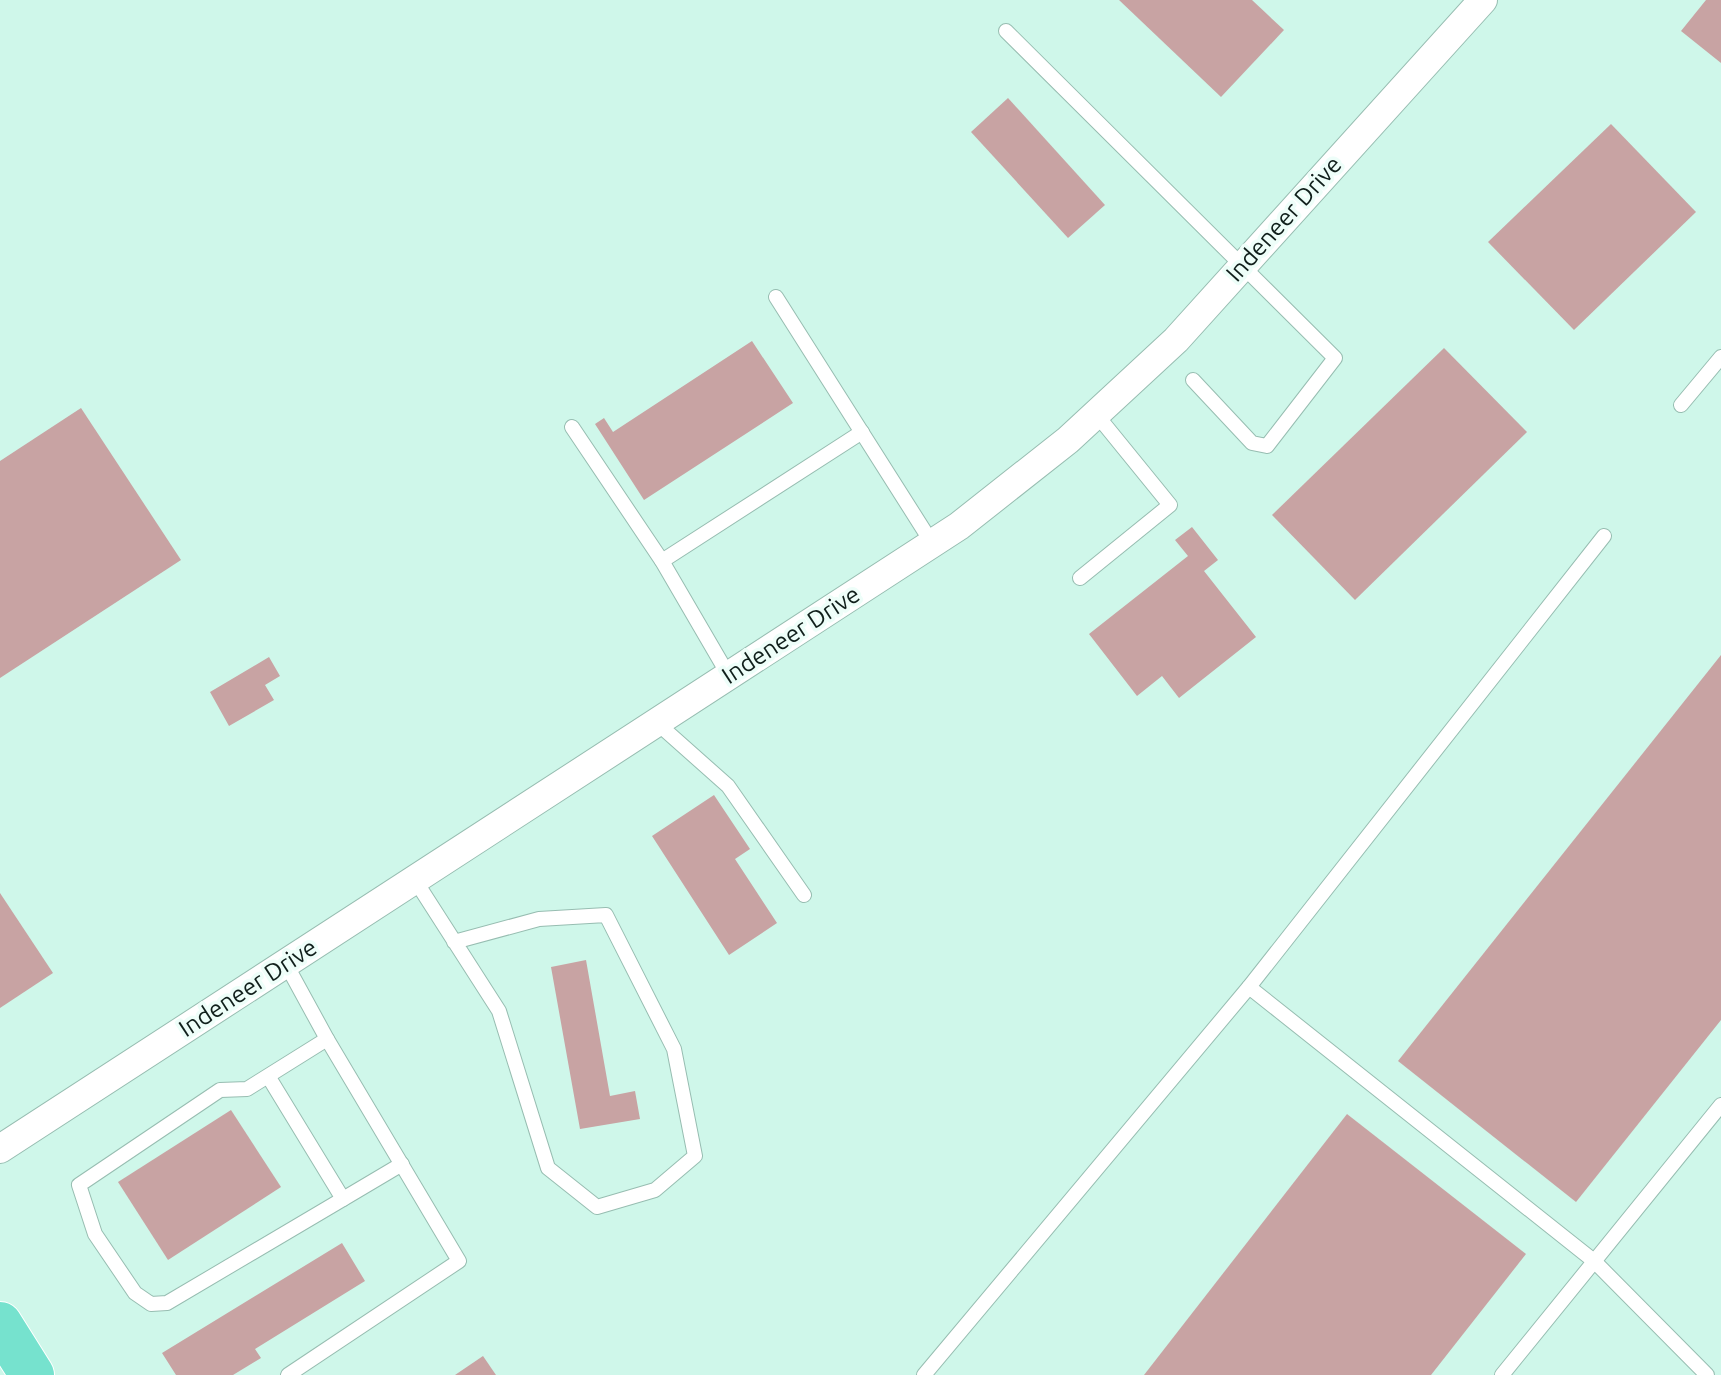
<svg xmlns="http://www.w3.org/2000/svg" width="1721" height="1375" font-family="Ubuntu,sans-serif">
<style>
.building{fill:#c8a3a3}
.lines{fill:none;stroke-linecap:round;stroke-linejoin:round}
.service-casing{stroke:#97bdb1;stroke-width:16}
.minor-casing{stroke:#97bdb1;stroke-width:30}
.primary-casing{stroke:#fff;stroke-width:46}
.service{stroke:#fff;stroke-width:14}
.minor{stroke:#fff;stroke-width:28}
.primary{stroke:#76e2ce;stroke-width:44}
.labels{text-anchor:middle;stroke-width:7;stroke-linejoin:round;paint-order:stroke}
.street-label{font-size:24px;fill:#101f1b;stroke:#eefef9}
</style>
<rect width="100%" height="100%" fill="#cff7ea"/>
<g class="building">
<path d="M1119 0H1252L1284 30 1221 97Z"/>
<path d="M1706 0H1721V63L1681 31Z"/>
<path d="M1008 98 1105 205 1068 238 971 132Z"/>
<path d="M1611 124 1696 212 1574 330 1488 242Z"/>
<path d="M752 341 793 403 644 500 595 424 604 418 613 432Z"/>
<path d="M1444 348 1527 432 1355 600 1272 515Z"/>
<path d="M81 408 181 560 0 678V461Z"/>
<path d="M1192 527 1218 560 1204 571 1256 637 1179 698 1162 676 1137 696 1089 634 1188 556 1175 540Z"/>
<path d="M1721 655V1020L1576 1202 1398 1061Z"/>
<path d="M269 657 280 676 265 685 274 700 229 726 210 692Z"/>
<path d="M714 795 750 849 735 859 777 923 729 955 652 836Z"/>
<path d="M0 893 53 973 0 1008Z"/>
<path d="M586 960 610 1096 635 1091 640 1119 580 1129 551 967Z"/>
<path d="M231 1110 281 1187 168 1260 118 1182Z"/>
<path d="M1347 1114 1526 1254 1431 1375H1144Z"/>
<path d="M342 1243 365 1281 255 1349 261 1358 233 1375H176L162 1353Z"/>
<path d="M483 1356 496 1375H455Z"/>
</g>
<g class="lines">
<g class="service-casing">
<g id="service">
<path d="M1006 31 1335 358 1267 446 1252 443 1193 380"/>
<path d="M776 297 932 543"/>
<path d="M1681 405 1721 357"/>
<path d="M572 427 662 561 729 676"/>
<path d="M662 561 862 432"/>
<path d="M1080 578 1170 505 1096 414"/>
<path d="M656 722 728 786 804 895"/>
<path d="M415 880 499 1011 548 1168 597 1207 655 1190 695 1156 674 1049 606 915 539 919 454 942"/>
<path d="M1249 987 1604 536"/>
<path d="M268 1076 343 1199 167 1303 151 1304 135 1293 95 1234 79 1185 220 1090 247 1089 327 1039 286 964"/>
<path d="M343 1199 402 1164"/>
<path d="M288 1375 459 1261 327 1039"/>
<path d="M924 1375 1249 987 1594 1261 1707 1375"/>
<path d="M1502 1375 1721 1105"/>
</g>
</g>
<g class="minor-casing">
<path id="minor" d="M0 1149 959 526 1068 440 1176 340 1483 0"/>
</g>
<g class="primary-casing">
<path id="primary" d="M0 1324 32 1375"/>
</g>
<use href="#service" class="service"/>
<use href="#minor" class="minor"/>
<use href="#primary" class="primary"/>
</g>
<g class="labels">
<g class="street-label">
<text transform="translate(1284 219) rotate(-48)" y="8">Indeneer Drive</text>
<text transform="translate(791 635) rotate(-33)" y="8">Indeneer Drive</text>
<text transform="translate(248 988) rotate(-33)" y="8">Indeneer Drive</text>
</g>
</g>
</svg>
